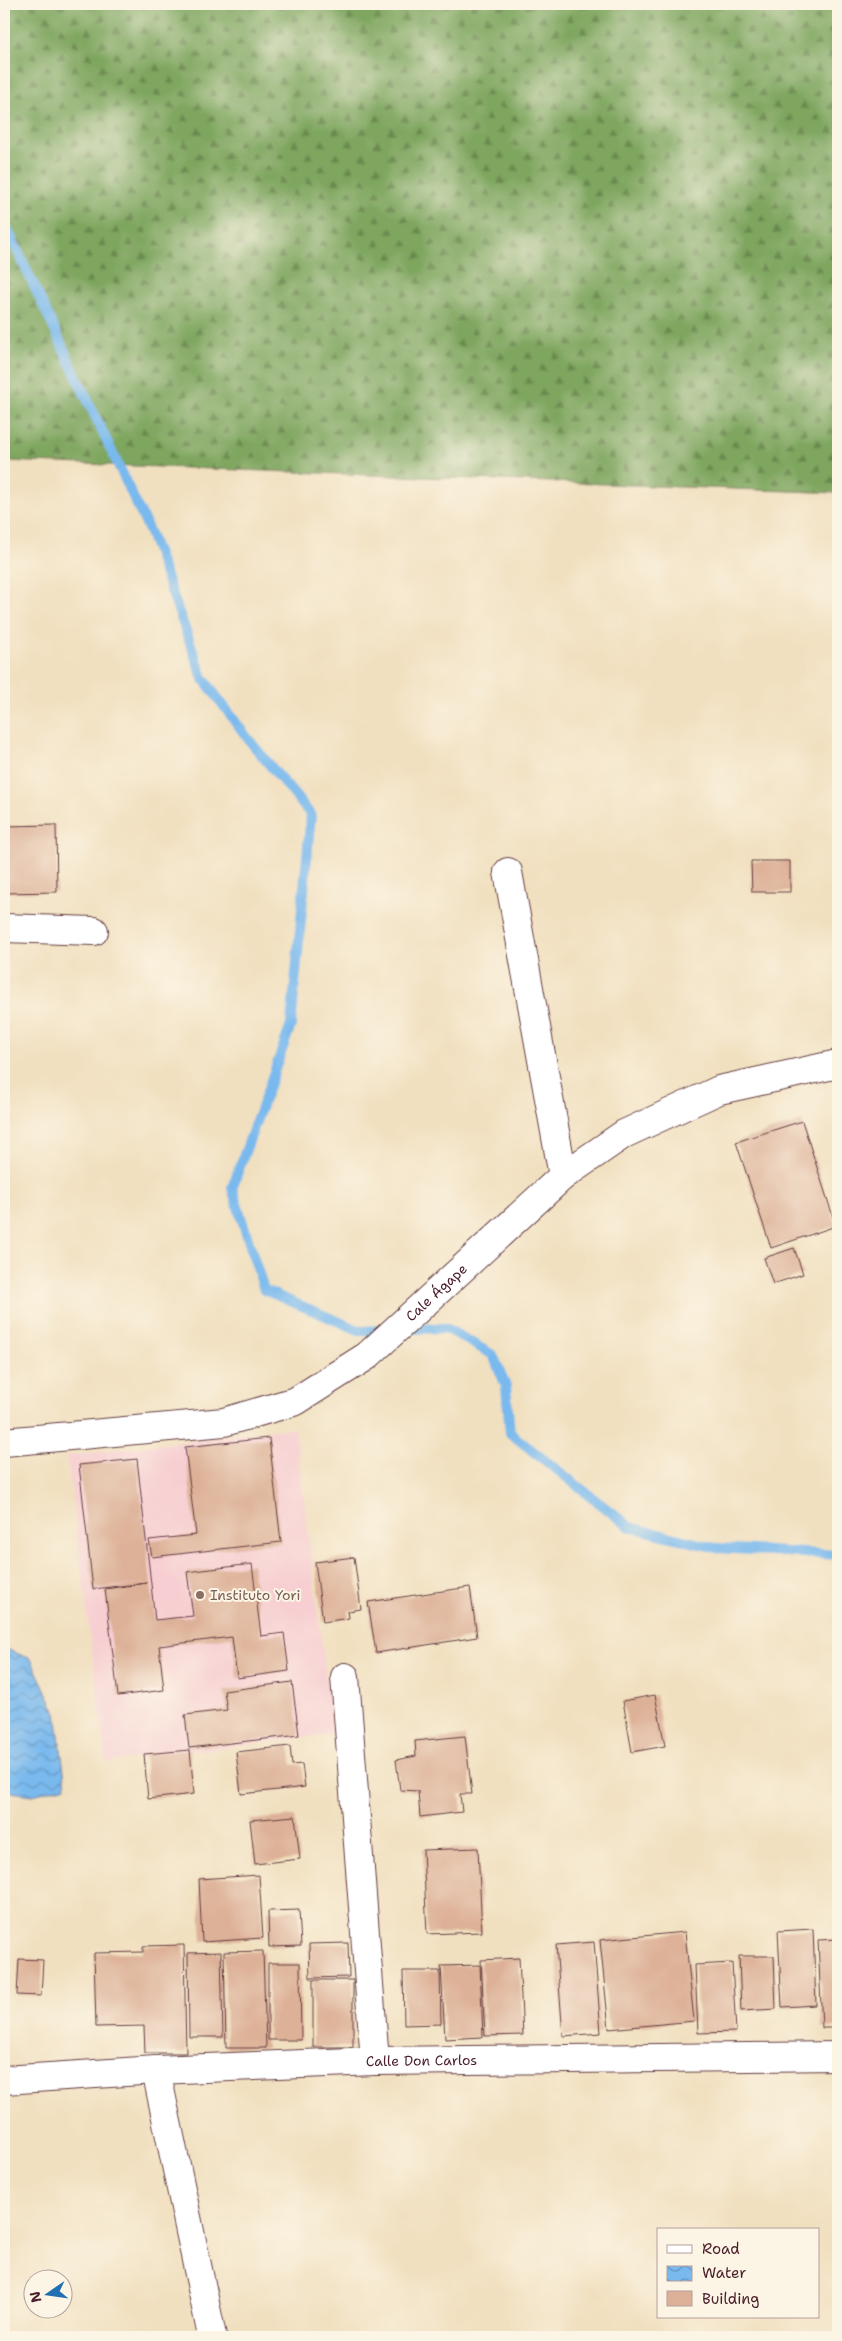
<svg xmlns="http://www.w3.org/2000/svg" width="842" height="2341" font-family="'Shantell Sans',sans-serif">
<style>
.built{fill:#f7cfd2}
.forest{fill:url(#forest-firs);stroke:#646244}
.water{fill:url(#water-waves);stroke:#626c8c}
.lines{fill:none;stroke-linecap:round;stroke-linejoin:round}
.stream{stroke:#79b9ee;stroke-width:10}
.building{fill:#ddb197}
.street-casing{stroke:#633c41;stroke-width:30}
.street{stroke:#fff;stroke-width:28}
.education-dot{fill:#8d6e63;stroke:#fcf5e5;stroke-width:2}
.labels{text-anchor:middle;stroke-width:4;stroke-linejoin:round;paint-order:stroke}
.street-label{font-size:14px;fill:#4a1f2b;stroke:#fcf5e5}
.education-label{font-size:14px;fill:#785e54;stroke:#fcf5e5;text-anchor:start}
</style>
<defs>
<pattern id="forest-firs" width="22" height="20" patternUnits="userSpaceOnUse" patternTransform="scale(1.25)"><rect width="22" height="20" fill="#7ea65e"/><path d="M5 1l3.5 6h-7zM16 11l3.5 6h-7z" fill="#69874e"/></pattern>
<pattern id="water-waves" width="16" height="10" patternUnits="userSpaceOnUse" patternTransform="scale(1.25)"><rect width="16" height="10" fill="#79b9ee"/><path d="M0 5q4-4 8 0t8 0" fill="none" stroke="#6596c1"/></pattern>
</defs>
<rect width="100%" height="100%" fill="#fcf5e5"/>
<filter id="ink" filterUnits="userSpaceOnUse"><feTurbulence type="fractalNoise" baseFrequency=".02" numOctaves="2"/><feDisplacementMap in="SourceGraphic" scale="10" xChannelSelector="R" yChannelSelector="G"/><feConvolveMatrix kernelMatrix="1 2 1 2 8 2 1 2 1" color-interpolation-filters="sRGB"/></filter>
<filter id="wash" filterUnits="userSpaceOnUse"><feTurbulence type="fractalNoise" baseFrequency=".0096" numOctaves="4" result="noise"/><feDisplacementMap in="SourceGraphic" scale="20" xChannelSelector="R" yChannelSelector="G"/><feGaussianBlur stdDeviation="1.12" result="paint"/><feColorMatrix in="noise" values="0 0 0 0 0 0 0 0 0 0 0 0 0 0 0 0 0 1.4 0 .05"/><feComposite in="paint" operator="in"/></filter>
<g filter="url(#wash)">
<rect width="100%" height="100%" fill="#f1e0c0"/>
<path class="built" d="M295 1428 333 1734 106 1762 67 1456Z"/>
<path class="forest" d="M4 4H838V493L4 461Z"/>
<path class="water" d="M4 1648 31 1659 56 1713 66 1786 33 1795 4 1791Z"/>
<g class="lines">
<g class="stream">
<path d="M4 222 150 533 203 678 249 740 311 815 291 1025 232 1188 264 1290 361 1331 386 1330"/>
<path d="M403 1329 446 1328 493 1355 506 1386 510 1433 630 1527 716 1548 838 1555"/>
</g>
</g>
<g id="blocks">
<g class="building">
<path d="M56 825 57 892 4 893V826Z"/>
<path d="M751 861H790V892H752Z"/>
<path d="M802 1121 836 1226 771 1248 736 1142Z"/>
<path d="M794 1248 803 1274 773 1284 764 1258Z"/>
<path d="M269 1438 281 1542 152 1557 149 1540 196 1535 185 1447Z"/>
<path d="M137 1459 155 1620 193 1616 187 1572 252 1564 261 1636 284 1633 289 1671 237 1678 232 1637 159 1646 164 1690 118 1696 105 1589 147 1583 93 1589 79 1465Z"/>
<path d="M354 1557 361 1609 348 1611 349 1618 323 1622 315 1562Z"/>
<path d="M470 1587 477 1637 376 1653 368 1602Z"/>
<path d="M292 1682 299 1735 189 1748 185 1715 227 1710 224 1691Z"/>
<path d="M655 1695 665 1746 632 1752 623 1701Z"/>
<path d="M465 1736 472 1794H460L462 1812 420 1817 418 1791 400 1790 396 1760 416 1756 415 1741Z"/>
<path d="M290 1746 292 1765 302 1764 305 1787 241 1794 236 1752Z"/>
<path d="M190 1750 194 1794 148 1799 144 1754Z"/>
<path d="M295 1816 300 1859 255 1864 250 1820Z"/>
<path d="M478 1848 482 1932 427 1934 423 1850Z"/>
<path d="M259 1875 263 1938 202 1942 199 1879Z"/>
<path d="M299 1910 301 1946 269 1947 268 1911Z"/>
<path d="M813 1929 816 2005 782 2007 778 1931Z"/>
<path d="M685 1932 694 2021 609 2029 600 1940Z"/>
<path d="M838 1939V2028H822L818 1940Z"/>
<path d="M594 1942 601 2033 563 2036 556 1945Z"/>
<path d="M348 1943 349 1977 310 1978 309 1944Z"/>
<path d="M184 1945 186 2053H145L144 2026 96 2027 94 1953 143 1952V1946Z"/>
<path d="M263 1951 266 2048H226L224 1952Z"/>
<path d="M221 1952 223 2037H189L188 1953Z"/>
<path d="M739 1956H774L776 2009 741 2011Z"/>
<path d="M519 1958 523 2035 485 2036 481 1960Z"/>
<path d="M19 1959 43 1960 41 1996 17 1995Z"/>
<path d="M268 1963H300L301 2040H268Z"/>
<path d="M732 1963 736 2032 698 2033 695 1965Z"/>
<path d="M480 1965 483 2037 445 2039 441 1966Z"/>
<path d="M403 1971H440L441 2024 404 2025Z"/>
<rect x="313" y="1980" width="40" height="67"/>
</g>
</g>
</g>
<g filter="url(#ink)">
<use href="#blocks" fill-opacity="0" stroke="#633c41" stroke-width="1"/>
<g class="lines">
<g class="street-casing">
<g id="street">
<path d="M508 872 563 1176"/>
<path d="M4 928 94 931"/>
<path id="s1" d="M4 1442 224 1422 296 1401 367 1356 563 1176 624 1134 719 1090 838 1064"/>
<path d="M345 1677 375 2061"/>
<path d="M156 2070 212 2336"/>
<path id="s2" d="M4 2080 156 2070 375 2061 838 2056"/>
</g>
</g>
<use href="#street" class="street"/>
</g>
</g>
<circle class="education-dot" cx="200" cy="1595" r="5"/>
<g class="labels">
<g class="street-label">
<text dy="5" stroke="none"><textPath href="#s1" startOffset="474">Cale Ágape</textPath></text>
<text dy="5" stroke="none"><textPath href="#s2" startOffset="418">Calle Don Carlos</textPath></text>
</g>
<g class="education-label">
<text x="210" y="1600">Instituto Yori</text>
</g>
</g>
<rect width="842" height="2341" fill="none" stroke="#fcf5e5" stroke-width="20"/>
<rect x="657" y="2228" width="162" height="90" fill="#fcf5e5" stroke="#b59f9b"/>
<rect x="667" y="2245" width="25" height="8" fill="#ffffff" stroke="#b59f9b"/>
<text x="702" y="2254" font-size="15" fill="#4a1f2b">Road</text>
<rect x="667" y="2266" width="25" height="15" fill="url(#water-waves)" stroke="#b59f9b"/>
<text x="702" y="2278" font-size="15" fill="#4a1f2b">Water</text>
<rect x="667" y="2291" width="25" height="15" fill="#ddb197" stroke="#b59f9b"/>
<text x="702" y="2304" font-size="15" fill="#4a1f2b">Building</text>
<g transform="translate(48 2294) rotate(257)"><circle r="24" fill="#fcf5e5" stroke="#b59f9b"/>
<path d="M0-4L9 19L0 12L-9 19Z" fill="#1f6fb2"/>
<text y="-8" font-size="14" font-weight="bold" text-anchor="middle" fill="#4a1f2b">N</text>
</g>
</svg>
